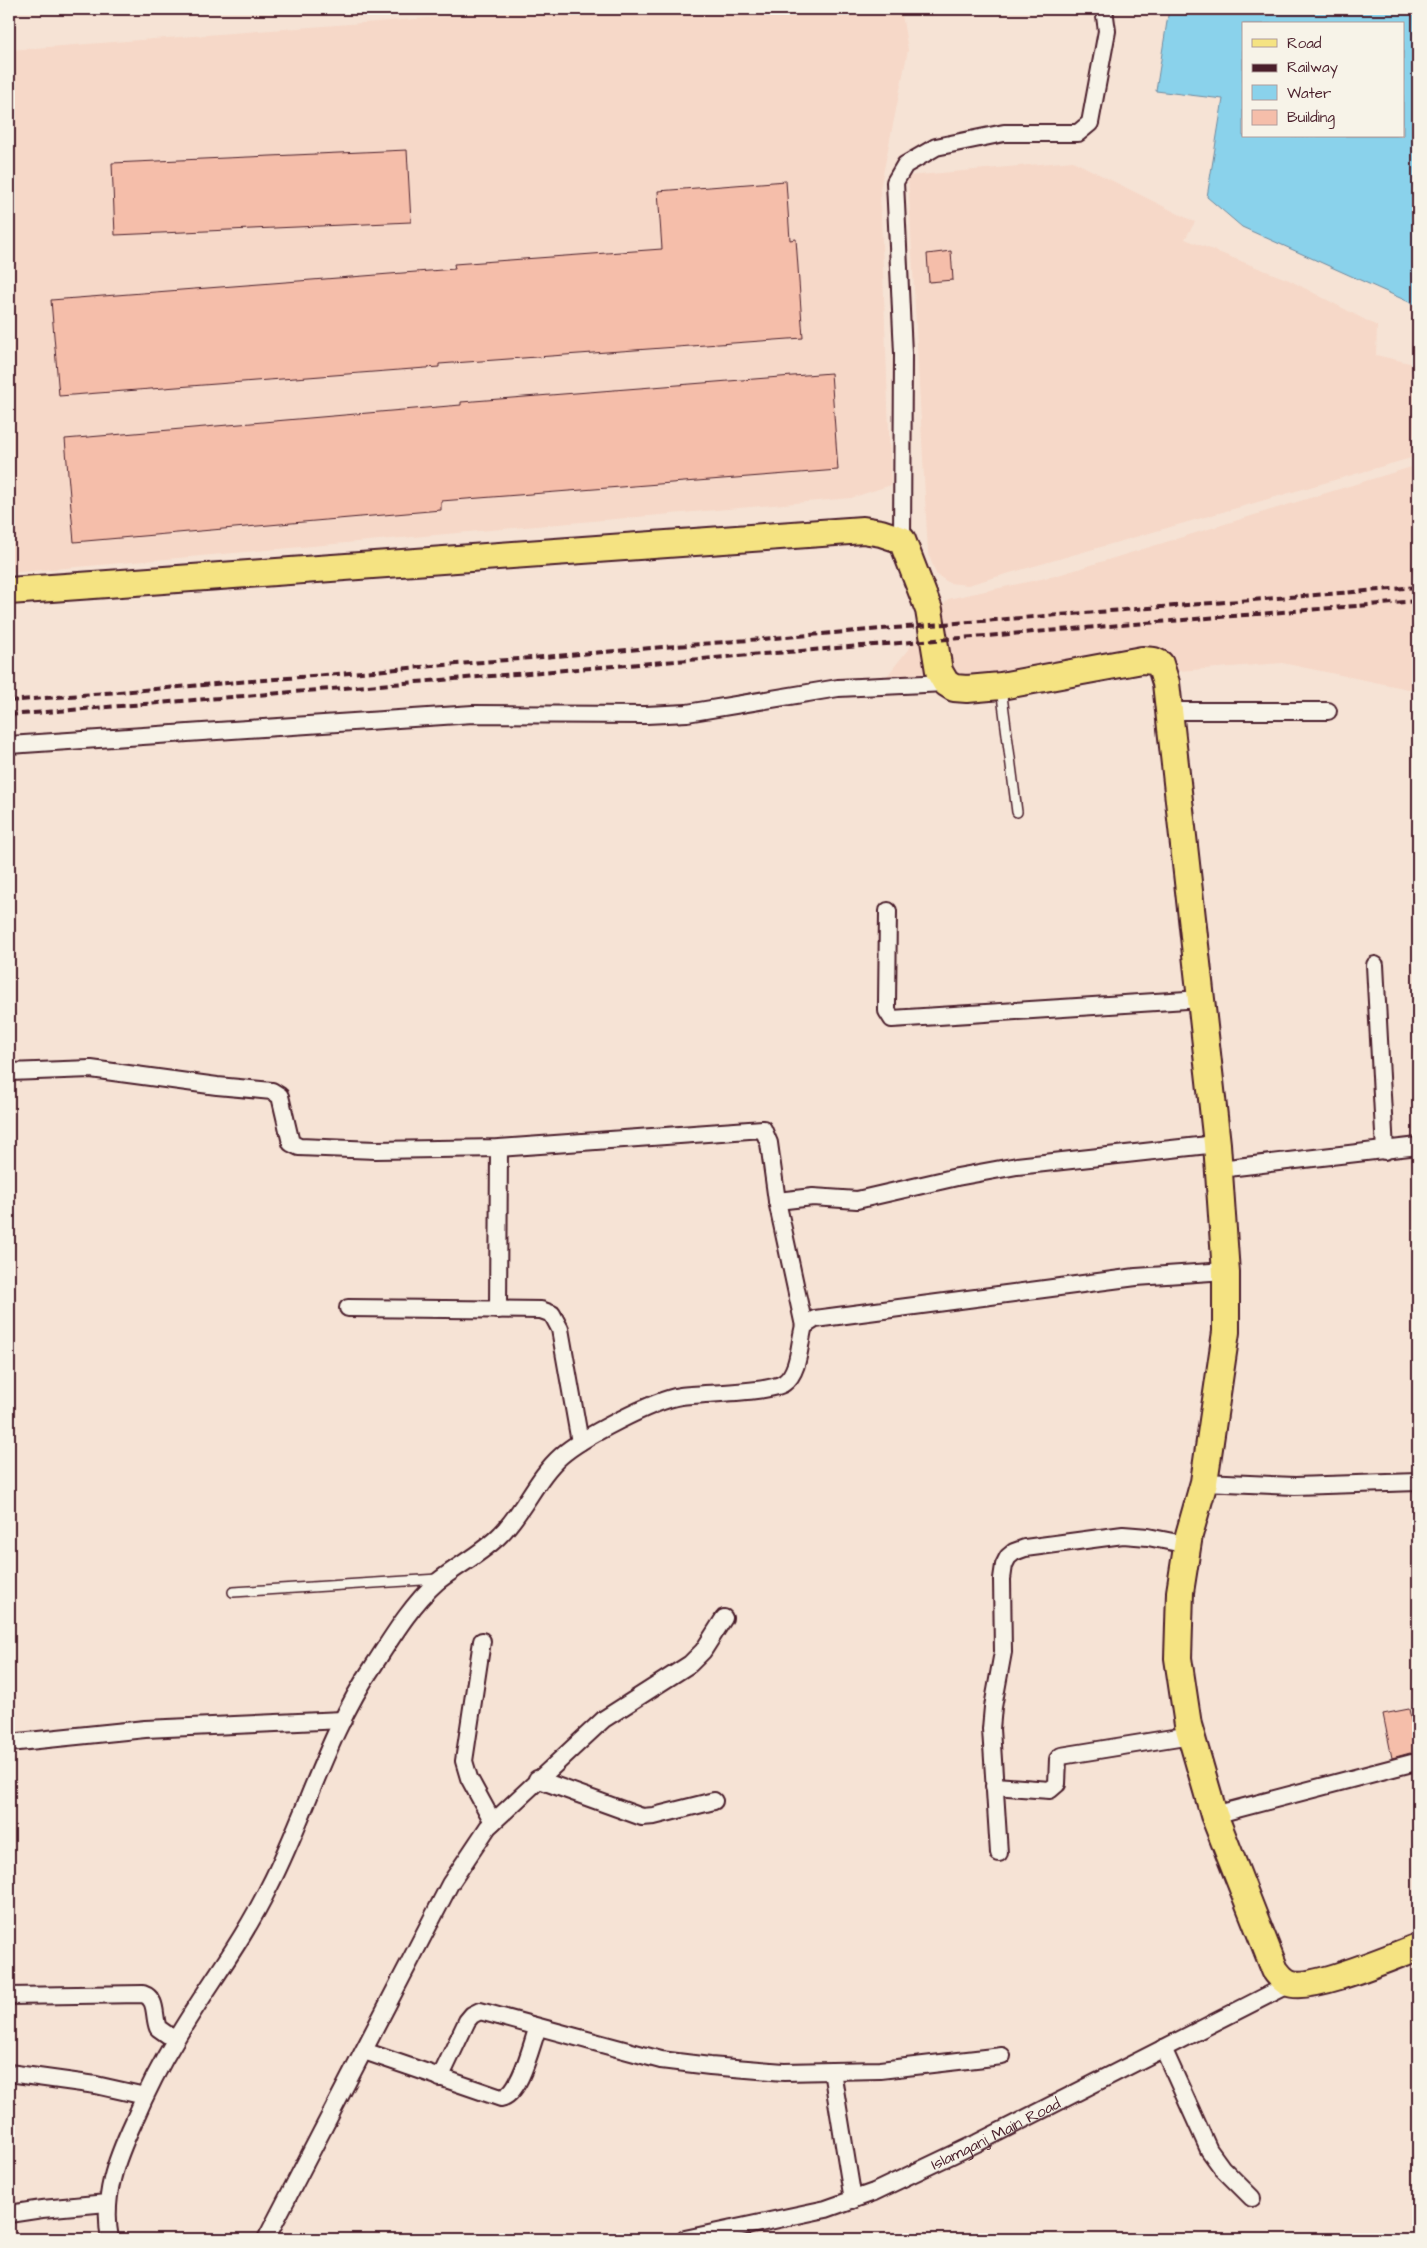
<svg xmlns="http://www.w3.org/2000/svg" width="1427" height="2248" font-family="'Architects Daughter',sans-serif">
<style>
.built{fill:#f6d8c8}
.water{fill:#8ad2eb;stroke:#708a9e;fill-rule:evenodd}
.building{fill:#f5beaa;stroke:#4a1f2b}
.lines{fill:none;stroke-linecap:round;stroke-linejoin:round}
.service-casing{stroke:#4a1f2b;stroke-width:12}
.minor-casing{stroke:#4a1f2b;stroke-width:20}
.primary-casing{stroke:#4a1f2b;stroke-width:30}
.service{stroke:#f7f3e8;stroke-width:9}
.minor{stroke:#f7f3e8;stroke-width:16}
.primary{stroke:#f5e382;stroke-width:26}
.rail{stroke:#4a1f2b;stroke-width:4;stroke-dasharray:8 4;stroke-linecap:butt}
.labels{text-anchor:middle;stroke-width:4;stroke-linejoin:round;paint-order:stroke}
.street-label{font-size:16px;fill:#4a1f2b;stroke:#f7f3e8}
</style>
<rect width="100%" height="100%" fill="#f6e3d5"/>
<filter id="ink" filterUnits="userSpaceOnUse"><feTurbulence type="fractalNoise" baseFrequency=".02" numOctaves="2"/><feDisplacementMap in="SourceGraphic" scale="10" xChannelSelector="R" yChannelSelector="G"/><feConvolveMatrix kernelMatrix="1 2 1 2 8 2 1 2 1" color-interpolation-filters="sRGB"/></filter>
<g filter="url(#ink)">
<g class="built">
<path d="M468 9H901L908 50 880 189 891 485 851 498 9 573V50L468 15Z"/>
<path d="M1073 161 1195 222 1185 239 1289 280 1377 326 1376 355 1418 365V456L968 585 949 583 936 574 928 553 908 176Z"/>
<path d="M1418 465V691L1282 663 872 695 948 599 1055 576Z"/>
</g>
<path class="water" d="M1169 9H1418V306L1242 227 1207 197 1223 99 1156 91ZM1243 24H1403V136H1243Z"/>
<g class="building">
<path d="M407 150 411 222 115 235 112 163Z"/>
<path d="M786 181 790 240 796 239 803 338 439 364V367L59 396 51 300 455 269 454 264 662 249 658 191Z"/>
<path d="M951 251 953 280 929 282 927 254Z"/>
<path d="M831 373 838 470 441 501V510L74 542 65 439 461 405V402Z"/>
<path d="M1409 1709 1418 1755 1410 1753 1392 1758 1383 1714Z"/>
</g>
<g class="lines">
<g class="service-casing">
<g id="service">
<path d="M1001 688 1017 812"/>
<path d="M233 1592 438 1579"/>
</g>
</g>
<g class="minor-casing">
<g id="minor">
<path d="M902 540 903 353 895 182 905 165 936 147 1004 133H1078L1090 123 1107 31 1104 9"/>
<path d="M1170 711H1328"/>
<path d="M9 745 473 714 646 715 687 713 838 688 946 683"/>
<path d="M888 911 887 1004V1011L892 1019 1202 999"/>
<path d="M1375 965 1385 1151"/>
<path d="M9 1072 91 1069 217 1086 272 1091 280 1096 291 1143 299 1147 376 1150 499 1148 763 1129 769 1143 777 1201 804 1326"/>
<path d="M1219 1169 1418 1146"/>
<path d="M777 1201 813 1197 857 1200 957 1177 1017 1166 1217 1144"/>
<path d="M348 1308 541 1310 552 1314 560 1329 580 1442"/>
<path d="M498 1310 499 1148"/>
<path d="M1204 1482 1295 1486 1418 1482"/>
<path d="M482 1641 464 1761 469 1778 493 1822"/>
<path d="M9 1743 145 1729 343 1720"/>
<path d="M537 1779 642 1817 654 1816 714 1801"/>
<path d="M994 1786 1050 1790 1057 1784 1058 1759 1061 1756 1191 1735"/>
<path d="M1214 1815 1412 1763"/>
<path d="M999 1853 991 1729 993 1707 1003 1652 1002 1579 1004 1565 1008 1557 1014 1552 1025 1548 1123 1535 1148 1537 1188 1545"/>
<path d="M9 1996 143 1994C158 1999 153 2016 158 2028L175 2040"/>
<path d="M1163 2048 1209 2150 1222 2168 1252 2198"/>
<path d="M364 2051 501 2098C521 2094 531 2045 538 2027"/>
<path d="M832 2071 853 2200"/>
<path d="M9 2073 96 2085 145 2096"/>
<path d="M440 2078 467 2021 472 2015 480 2011 661 2060 710 2066 784 2072 880 2070 1002 2056"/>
<path d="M9 2214 42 2209 107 2203"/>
<path d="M110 2239C102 2196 116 2160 134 2121 146 2093 160 2065 176 2039 206 1988 243 1941 269 1887 306 1815 328 1732 374 1665 392 1637 412 1604 437 1582 458 1565 483 1553 501 1534 524 1511 537 1477 561 1456 581 1438 654 1400 681 1396 703 1393 770 1393 784 1383 800 1372 799 1342 804 1326L815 1319 1136 1277 1226 1271"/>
<path d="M266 2239 450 1884 488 1827 604 1719 690 1664 703 1651 724 1618"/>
<path id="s1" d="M685 2239 826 2209 874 2192 977 2143 1290 1984"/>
</g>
</g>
<g class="primary-casing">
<path id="primary" d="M9 591 863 530 881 533 902 540 929 610 939 671 946 683 954 688 967 689 1001 686 1142 660 1154 661 1160 664 1166 683 1217 1144 1226 1273V1332L1204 1482 1189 1535 1180 1592 1178 1658 1188 1725 1214 1815 1275 1970C1279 1975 1282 1980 1289 1983 1311 1992 1393 1956 1418 1947"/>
</g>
<use href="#service" class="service"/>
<use href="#minor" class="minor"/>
<use href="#primary" class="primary"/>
<g class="rail">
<path d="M9 701 931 625 1418 587"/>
<path d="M9 715 1418 601"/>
</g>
</g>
</g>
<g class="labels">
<g class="street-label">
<text dy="6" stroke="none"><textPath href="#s1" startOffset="330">Islamganj Main Road</textPath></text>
</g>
</g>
<rect width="1427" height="2248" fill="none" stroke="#f7f3e8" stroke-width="30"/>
<rect x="15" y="15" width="1397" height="2218" fill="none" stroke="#4a1f2b" stroke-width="2" filter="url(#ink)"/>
<rect x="1242" y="22" width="162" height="115" fill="#f7f3e8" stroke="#b29e9c"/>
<rect x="1252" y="39" width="25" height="8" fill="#f5e382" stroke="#b29e9c"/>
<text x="1287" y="48" font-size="15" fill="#4a1f2b">Road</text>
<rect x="1252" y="64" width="25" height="8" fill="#4a1f2b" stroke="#b29e9c"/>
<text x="1287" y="72" font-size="15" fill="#4a1f2b">Railway</text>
<rect x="1252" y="85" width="25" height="15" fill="#8ad2eb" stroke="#b29e9c"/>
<text x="1287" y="98" font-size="15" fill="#4a1f2b">Water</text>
<rect x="1252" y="110" width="25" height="15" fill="#f5beaa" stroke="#b29e9c"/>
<text x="1287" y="122" font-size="15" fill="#4a1f2b">Building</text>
</svg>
